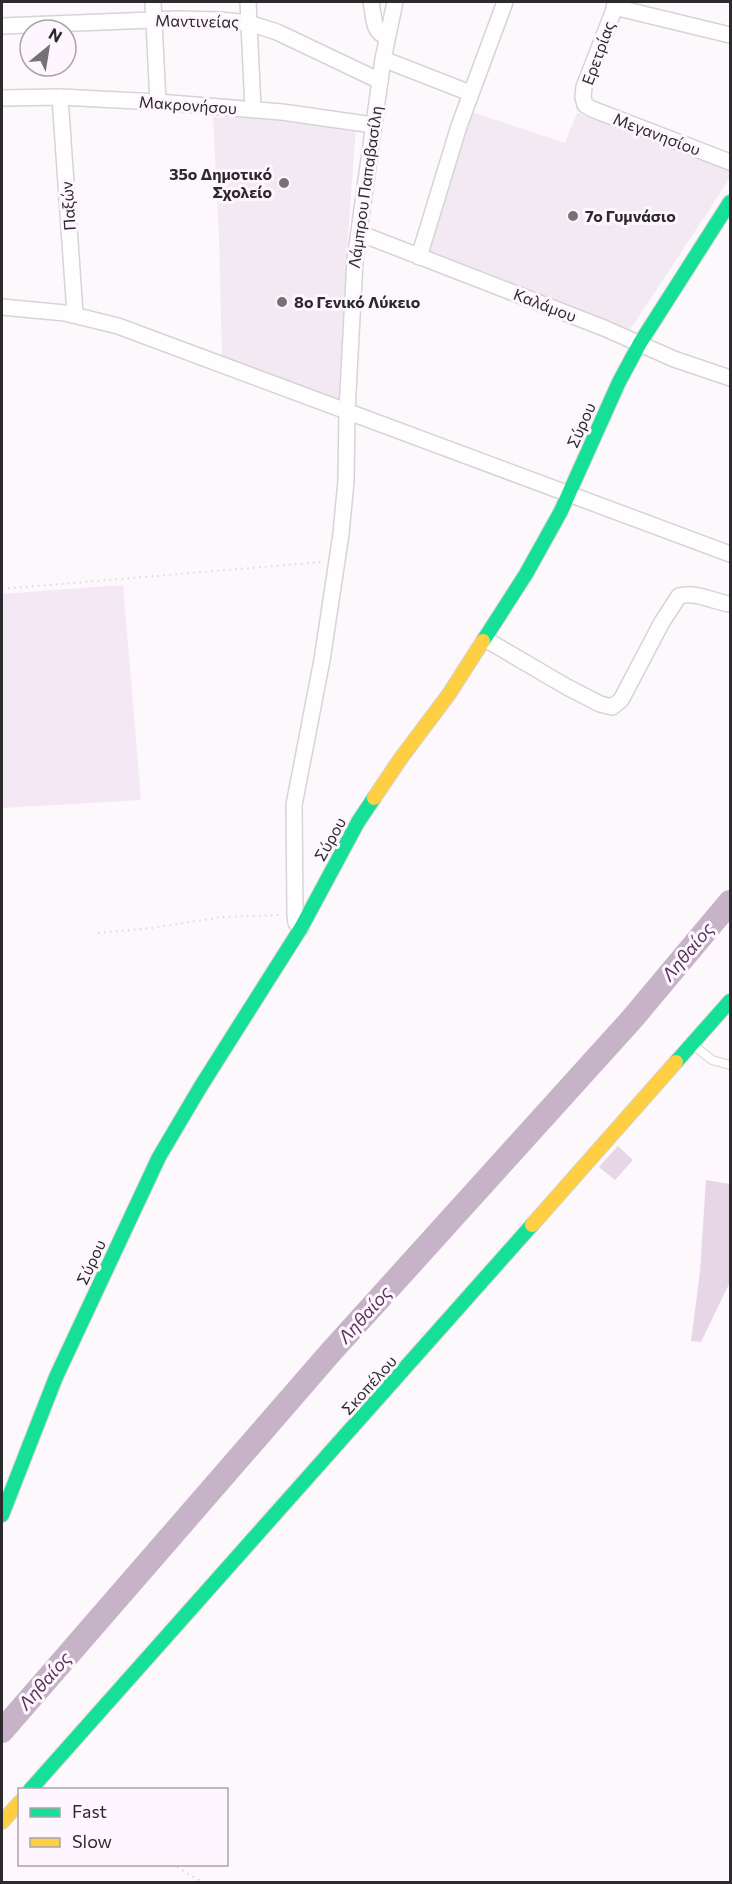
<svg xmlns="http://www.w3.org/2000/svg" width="732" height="1884" font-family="Commissioner,sans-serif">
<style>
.built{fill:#f3e9f3}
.green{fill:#f4e8f5}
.forest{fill:#e7d6e8}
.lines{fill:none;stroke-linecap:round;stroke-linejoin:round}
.river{stroke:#c7b3c8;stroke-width:24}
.lane-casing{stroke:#d6d4d6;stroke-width:10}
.street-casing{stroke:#d6d4d6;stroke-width:18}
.fast-casing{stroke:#d6d4d6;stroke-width:16}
.slow-casing{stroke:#d6d4d6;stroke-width:16}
.path{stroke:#dad9da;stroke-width:2;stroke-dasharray:1.5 4.5;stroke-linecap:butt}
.lane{stroke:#fffeff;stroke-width:8}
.street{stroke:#fffeff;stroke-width:15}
.fast{stroke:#16e098;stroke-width:14}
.slow{stroke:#ffcf43;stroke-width:14}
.poi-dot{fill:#757275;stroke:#fef6fe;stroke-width:2}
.labels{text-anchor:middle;stroke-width:6;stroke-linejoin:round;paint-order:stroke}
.street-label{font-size:16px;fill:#2d2a2d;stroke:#fef6fe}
.poi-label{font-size:16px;font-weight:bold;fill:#2d2a2d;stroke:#fef6fe;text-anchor:start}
.water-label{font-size:18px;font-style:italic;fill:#59355b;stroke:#fef6fe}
</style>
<rect width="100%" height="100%" fill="#fcf8fc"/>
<g class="built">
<path d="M472 112 565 143 577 113 730 171V178L630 330 428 253Z"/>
<path d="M213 117 268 119 356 128 347 248 339 400 222 357 219 237Z"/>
</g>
<path class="green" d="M123 585 141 800 2 808V594Z"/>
<g class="forest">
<path d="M618 1146 633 1160 615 1180 599 1167Z"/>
<path d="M706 1180 730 1184V1276L729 1284 701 1342 691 1341 700 1272Z"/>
</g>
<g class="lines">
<path class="river" d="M2 1731 330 1353 632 1019 730 902"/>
<g class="lane-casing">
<path id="lane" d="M693 1045 712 1060 730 1065"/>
</g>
<g class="street-casing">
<g id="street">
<path d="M153 2 158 102"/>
<path d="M248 2 253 109"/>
<path d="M371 2C374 14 372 34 387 36"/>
<path d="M617 2 584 87 583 97 585 105 592 109 730 162"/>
<path d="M614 7 730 35"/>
<path d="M2 26 177 19 220 20 249 23 277 32 380 81"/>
<path d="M383 59 470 93"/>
<path d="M60 97 75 314"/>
<path d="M2 98 60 97 158 102 282 112 373 125"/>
<path d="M359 233 604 328 674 359 730 378"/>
<path d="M419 257 459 126 505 2"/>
<path d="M2 307 65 313 118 326 730 554"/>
<path d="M485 639 567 687 600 704 612 707 621 700 662 622 679 596C697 591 713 602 730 604"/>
<path d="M301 928 296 923 295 915 294 805 322 660 341 534 346 481 347 411 355 260 383 59 395 2"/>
</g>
</g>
<g class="fast-casing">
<g id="fast">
<path d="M483 641 526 574 561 511 619 382 640 343 730 202"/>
<path d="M676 1062 730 1001"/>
<path d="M2 1515 56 1377 159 1157 201 1086 301 928 358 822 374 798"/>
<path d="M30 1790 532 1225"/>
</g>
</g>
<g class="slow-casing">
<g id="slow">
<path d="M374 798 401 758 449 694 483 641"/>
<path d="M532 1225 676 1062"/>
<path d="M2 1822 20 1802"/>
</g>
</g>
<g class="path">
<path d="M2 589 322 562"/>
<path d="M98 933 151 928 222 917 280 915"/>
<path d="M172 1864 202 1882"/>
</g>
<use href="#lane" class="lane"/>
<use href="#street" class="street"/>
<use href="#fast" class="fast"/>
<use href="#slow" class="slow"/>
</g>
<g class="poi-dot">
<circle cx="284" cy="183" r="6"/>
<circle cx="573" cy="216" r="6"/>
<circle cx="282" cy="302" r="6"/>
</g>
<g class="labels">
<g class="street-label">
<text transform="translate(197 21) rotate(1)" y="6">Μαντινείας</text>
<text transform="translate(598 53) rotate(-70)" y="6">Ερετρίας</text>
<text transform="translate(188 105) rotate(4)" y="6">Μακρονήσου</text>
<text transform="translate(657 134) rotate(21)" y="6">Μεγανησίου</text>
<text transform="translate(365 187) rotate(-82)" y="6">Λάμπρου Παπαβασίλη</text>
<text transform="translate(68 206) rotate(-94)" y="6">Παξών</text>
<text transform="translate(545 305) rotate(21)" y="6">Καλάμου</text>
<text transform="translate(581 425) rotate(-66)" y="6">Σύρου</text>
<text transform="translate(330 839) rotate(-61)" y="6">Σύρου</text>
<text transform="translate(91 1262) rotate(-65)" y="6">Σύρου</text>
<text transform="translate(369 1385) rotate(-48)" y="6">Σκοπέλου</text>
</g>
<g class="poi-label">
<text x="272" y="180" text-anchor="end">35ο Δημοτικό<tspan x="272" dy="18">Σχολείο</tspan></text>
<text x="585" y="222">7ο Γυμνάσιο</text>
<text x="294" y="308">8ο Γενικό Λύκειο</text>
</g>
<g class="water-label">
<text transform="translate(688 952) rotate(-50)" y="6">Ληθαίος</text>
<text transform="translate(365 1315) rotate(-48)" y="6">Ληθαίος</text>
<text transform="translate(45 1681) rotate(-49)" y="6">Ληθαίος</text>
</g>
</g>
<rect width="732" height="1884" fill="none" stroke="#2d2a2d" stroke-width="6"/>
<rect x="18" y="1788" width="210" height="78" fill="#fef6fe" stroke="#aaa4aa" stroke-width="1.5"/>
<rect x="30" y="1808" width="30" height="9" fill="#16e098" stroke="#aaa4aa" stroke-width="1.5"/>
<text x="72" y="1818" font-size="18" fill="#2d2a2d">Fast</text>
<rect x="30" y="1838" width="30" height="9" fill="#ffcf43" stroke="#aaa4aa" stroke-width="1.5"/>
<text x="72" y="1848" font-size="18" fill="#2d2a2d">Slow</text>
<g transform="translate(48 48) rotate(30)"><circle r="28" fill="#fef6fe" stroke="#aaa4aa" stroke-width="1.5"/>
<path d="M0-4.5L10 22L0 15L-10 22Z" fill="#757275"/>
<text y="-9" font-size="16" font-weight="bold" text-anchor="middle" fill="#2d2a2d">N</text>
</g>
</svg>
